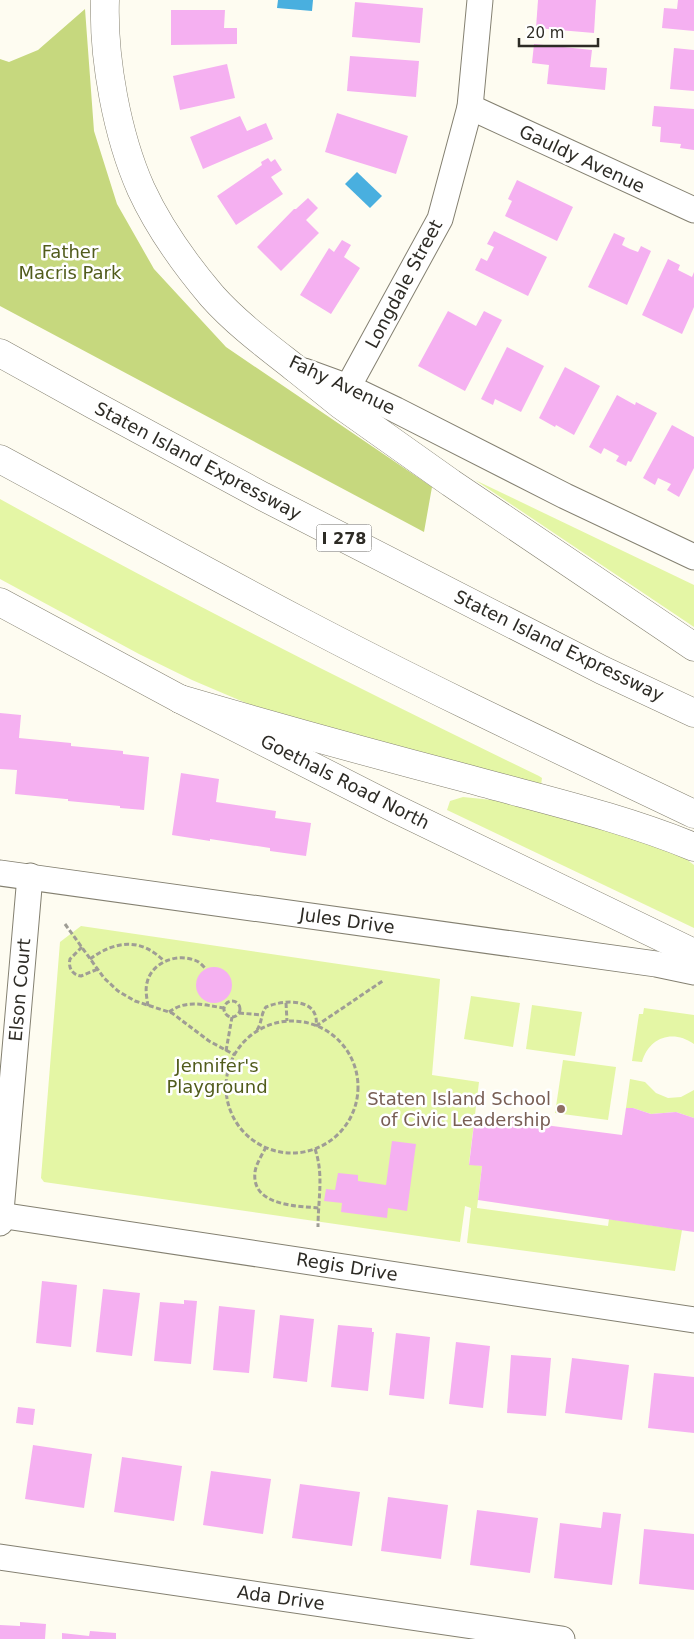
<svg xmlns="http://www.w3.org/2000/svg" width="694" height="1639" font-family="'DejaVu Sans',sans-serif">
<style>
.green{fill:#e4f6a5}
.forest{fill:#c6d87e}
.water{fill:#49afdf}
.building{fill:#f5b0f1}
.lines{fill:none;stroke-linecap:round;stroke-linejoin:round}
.minor-casing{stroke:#848071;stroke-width:27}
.major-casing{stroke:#848071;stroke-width:29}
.highway-casing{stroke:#848071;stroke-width:29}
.path{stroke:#9f9d95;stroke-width:3;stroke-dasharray:5 2.5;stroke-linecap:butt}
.minor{stroke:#fff;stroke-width:25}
.major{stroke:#fff;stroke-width:28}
.highway{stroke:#fff;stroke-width:28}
.education-dot{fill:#8d6e63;stroke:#fff;stroke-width:2}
.labels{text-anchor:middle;stroke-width:5;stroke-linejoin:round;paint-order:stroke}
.shield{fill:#fff;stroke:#6c6b66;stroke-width:1}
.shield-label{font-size:16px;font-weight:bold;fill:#2d2b25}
.street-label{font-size:18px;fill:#2d2b25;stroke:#fff}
.park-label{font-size:18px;fill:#515c1c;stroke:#fff}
.education-label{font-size:18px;fill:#785e54;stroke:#fff;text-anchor:end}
</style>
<rect width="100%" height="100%" fill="#fefcf1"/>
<g class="green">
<path d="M475 480 694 585V627Z"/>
<path d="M0 499C177 597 357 688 539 776L542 778 541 785 284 719 192 680 139 654 0 579Z"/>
<path d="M463 797 502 801 673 849 694 865V928L447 810 450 801Z"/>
<path d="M81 926 440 979 432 1075 479 1082 469 1164 482 1166 477 1208 608 1226 609 1219 682 1230 675 1271 467 1243 471 1208 465 1206 460 1242 44 1182 41 1178 60 942Z"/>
<path d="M471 996 520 1003 513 1047 464 1039Z"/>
<path d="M532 1005 582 1012 575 1056 526 1049Z"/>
<path d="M644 1008 694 1015V1044C673 1029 649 1037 642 1062L632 1061 639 1014H643Z"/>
<path d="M563 1060 616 1067 608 1120 555 1113Z"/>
<path d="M630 1079 645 1082 656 1093 668 1098 681 1097 694 1090V1118L676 1112 651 1114 633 1108H626Z"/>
</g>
<path class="forest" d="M85 9 94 131 117 204 154 269 226 347 432 487 424 532 0 306V59L9 62 38 50Z"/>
<g class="water">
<path d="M278 0H313L312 11 277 8Z"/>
<path d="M357 172 382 196 370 208 345 184Z"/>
</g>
<g class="building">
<path d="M538 0H596L594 33 536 28Z"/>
<path d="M678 0H694V31L662 28 664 8 677 9Z"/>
<path d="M355 2 423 8 420 43 352 37Z"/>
<path d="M171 10H225L224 28H237V44L171 45Z"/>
<path d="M534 44 592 50 590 67 607 68 605 90 547 84 549 65 532 63Z"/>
<path d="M674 48 694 50V91L670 89Z"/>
<path d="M350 56 419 61 416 97 347 91Z"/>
<path d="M227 64 235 98 180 110 173 76Z"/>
<path d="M654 106 694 109V150L680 148 681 144 660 142 661 127 652 126Z"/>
<path d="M337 113 408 136 396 174 325 152Z"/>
<path d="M240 116 247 131 266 123 273 139 203 169 190 137Z"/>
<path d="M268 158 271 162 275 159 282 170 271 177 283 194 236 225 217 196 262 165 261 162Z"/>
<path d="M517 180 573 207 557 241 505 216 512 201 508 199Z"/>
<path d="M308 198 318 208 306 220 319 233 281 271 257 247 294 209H296Z"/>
<path d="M494 231 547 257 528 296 475 270 481 258 487 261 494 247 487 244Z"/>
<path d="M614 233 625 238 622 245 630 249 638 252 641 246 651 251 627 305 588 287Z"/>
<path d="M342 240 351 245 344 257 360 268 331 314 300 295 329 248 334 252Z"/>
<path d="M668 259 680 265 678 270 692 277 694 272V307L682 334 642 315Z"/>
<path d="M448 311 476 326 484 311 502 320 465 391 418 366Z"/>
<path d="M507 347 544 366 521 412 495 399 493 405 481 399Z"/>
<path d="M565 367 600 386 574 435 556 425 555 427 539 418Z"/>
<path d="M617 395 635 405 636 402 657 413 631 462 628 461 626 466 616 461 619 456 604 448 601 454 589 447Z"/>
<path d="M672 425 694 437V468L679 497 667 490 671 484 658 478 655 485 643 478Z"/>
<path d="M0 713 21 715 19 738 71 743V746L123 751V754L149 757 144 810 120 808V806L68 801V799H66L15 794 17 770 0 769Z"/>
<path d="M181 773 219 779 216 802 276 811 275 818 311 823 306 856 270 851V848L210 839V841L172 835Z"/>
<circle cx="214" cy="985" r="18"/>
<path d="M626 1108H633L651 1114 676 1112 694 1118V1232L478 1200 482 1166 469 1165 475 1116 622 1135Z"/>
<path d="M392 1141 416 1144 407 1211 388 1208 387 1218 341 1212 342 1203 324 1201 326 1189 335 1190 338 1173 358 1175V1181L386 1185Z"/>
<path d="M42 1281 77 1285 71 1347 36 1343Z"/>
<path d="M103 1289 140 1293 132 1356 96 1352Z"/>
<path d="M184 1300 197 1301 191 1364 154 1361 160 1302 184 1304Z"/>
<path d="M219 1306 255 1310 249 1373 213 1370Z"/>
<path d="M280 1315 314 1319 307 1382 273 1378Z"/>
<path d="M338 1325 372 1328V1332H374L368 1391 331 1387Z"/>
<path d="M396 1333 430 1337 424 1399 389 1395Z"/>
<path d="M456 1342 490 1346 483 1408 449 1404Z"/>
<path d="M511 1355 551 1358 546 1416 507 1413Z"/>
<path d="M572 1358 629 1365 622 1420 565 1413Z"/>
<path d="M654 1373 694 1377V1433L648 1428Z"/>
<path d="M18 1407 35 1409 33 1425 16 1423Z"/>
<path d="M33 1445 92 1454 84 1508 25 1499Z"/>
<path d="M122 1457 182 1466 174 1521 114 1512Z"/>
<path d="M211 1471 271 1479 263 1534 203 1525Z"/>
<path d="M300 1484 360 1492 352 1546 292 1538Z"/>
<path d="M388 1497 448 1505 441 1559 381 1551Z"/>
<path d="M477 1510 538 1518 530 1573 470 1565Z"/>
<path d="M603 1512 621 1514 612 1585 554 1578 560 1523 601 1528Z"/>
<path d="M644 1529 694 1534V1590L639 1584Z"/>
<path d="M20 1622 46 1624 45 1639H0V1625L20 1626Z"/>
<path d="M90 1631 116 1633V1639H62V1633L89 1636Z"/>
</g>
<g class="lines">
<g class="minor-casing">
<g id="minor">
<path d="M470 107 694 210"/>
<path d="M304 371 348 387 396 410 565 496 694 557"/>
<path d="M348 387 440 219 470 107 480 0"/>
<path d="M0 873 656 964 694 972"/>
<path d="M0 1215 694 1320"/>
<path d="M0 1223 30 876"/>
<path d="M0 1557 562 1639"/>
</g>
</g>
<g class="major-casing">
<g id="major">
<path d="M105 0C103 59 117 135 141 189 159 228 184 263 212 296 236 323 267 346 295 368"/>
<path d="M0 602 180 699 396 809 694 953"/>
</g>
</g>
<g class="highway-casing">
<g id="highway">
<path d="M0 353 94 405 262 496 602 670 694 713"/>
<path d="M295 368 341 405 451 483 694 647"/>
<path d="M0 459C100 513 199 568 300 621 429 689 562 751 694 814"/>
<path d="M180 699C276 727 373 754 469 779 545 800 621 817 694 847"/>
</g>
</g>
<g class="path">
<path d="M65 924 104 978 118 991 135 1001 172 1013 209 1041 235 1055"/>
<path d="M82 947 70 959C68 967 72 975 81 976L98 969"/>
<path d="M90 959C116 940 141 938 164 961"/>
<circle cx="232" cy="1009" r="8"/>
<path d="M286 1003 287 1021"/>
<path d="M148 1006C147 999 145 990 147 983 151 963 176 953 194 960 199 961 203 966 206 969"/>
<path d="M169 1012C187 999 203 1005 224 1008"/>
<path d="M239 1013 263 1015"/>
<circle cx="292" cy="1087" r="66"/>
<path d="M316 1026 384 980"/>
<path d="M257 1030C262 1023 261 1013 266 1007 285 999 320 998 316 1026"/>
<path d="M226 1051 232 1017"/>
<path d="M266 1147C262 1155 256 1164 255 1172 251 1206 297 1206 319 1208"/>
<path d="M315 1149C324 1175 318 1199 318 1227"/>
</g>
<use href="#minor" class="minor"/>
<use href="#major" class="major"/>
<use href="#highway" class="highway"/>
</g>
<circle class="education-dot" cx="561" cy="1109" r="5"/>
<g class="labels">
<rect class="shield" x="316.5" y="524.5" width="55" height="27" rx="4"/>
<g class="shield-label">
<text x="344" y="544">I 278</text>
</g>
<g class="street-label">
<text transform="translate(582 159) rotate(25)" y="6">Gauldy Avenue</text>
<text transform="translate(404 284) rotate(-62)" y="6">Longdale Street</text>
<text transform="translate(342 385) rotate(25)" y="6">Fahy Avenue</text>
<text transform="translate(198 461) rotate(28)" y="6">Staten Island Expressway</text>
<text transform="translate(559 646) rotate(26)" y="6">Staten Island Expressway</text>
<text transform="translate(345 782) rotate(27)" y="6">Goethals Road North</text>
<text transform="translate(347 921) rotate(8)" y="6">Jules Drive</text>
<text transform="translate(20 990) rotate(-85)" y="6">Elson Court</text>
<text transform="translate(347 1267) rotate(9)" y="6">Regis Drive</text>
<text transform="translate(281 1598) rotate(8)" y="6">Ada Drive</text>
</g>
<g class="park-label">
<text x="70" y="258">Father<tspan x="70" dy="21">Macris Park</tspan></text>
<text x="217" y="1072">Jennifer's<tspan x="217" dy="21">Playground</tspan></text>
</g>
<g class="education-label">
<text x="551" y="1105">Staten Island School<tspan x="551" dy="21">of Civic Leadership</tspan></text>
</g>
</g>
<path d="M519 38v8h79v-8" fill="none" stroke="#2d2b25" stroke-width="2.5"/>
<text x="526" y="38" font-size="15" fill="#2d2b25" stroke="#ffffff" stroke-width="4" paint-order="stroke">20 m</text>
</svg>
